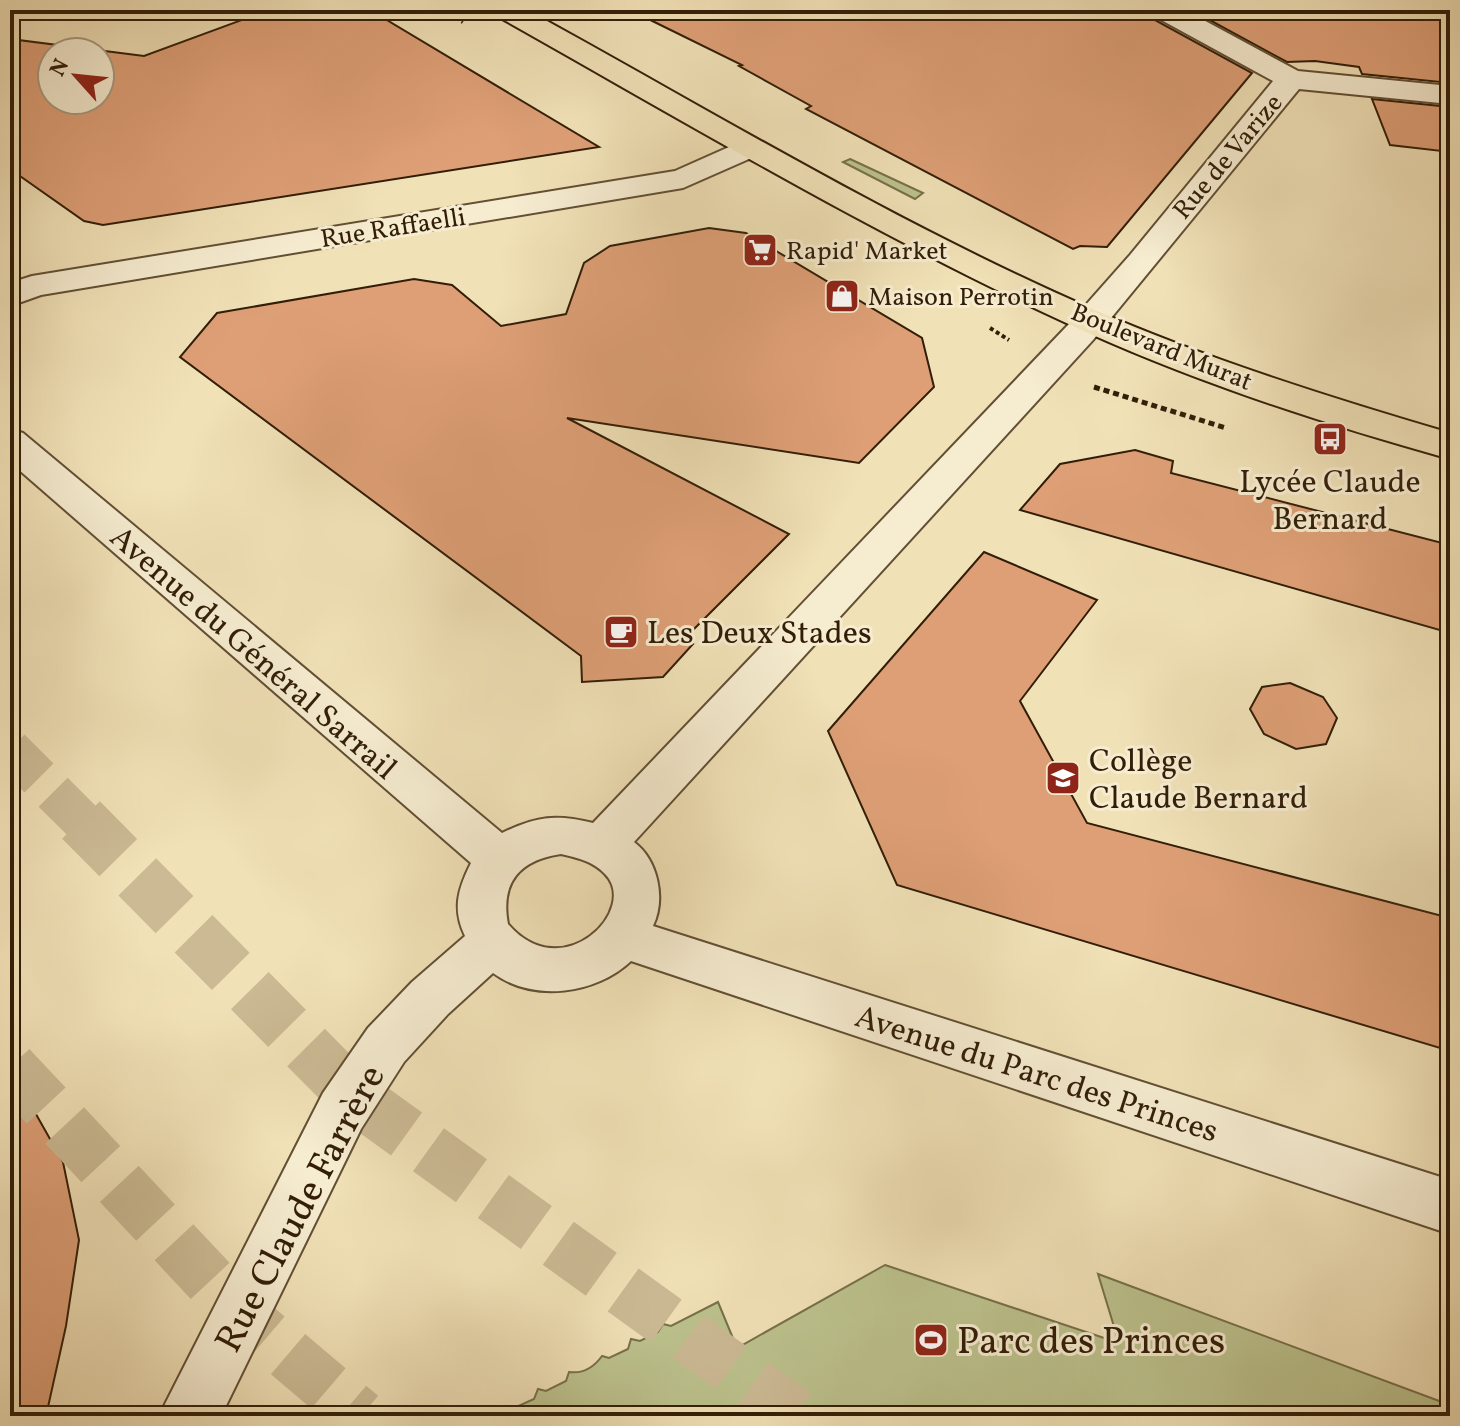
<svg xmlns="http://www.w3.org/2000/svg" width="1460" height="1426" font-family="Vollkorn,serif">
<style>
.green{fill:#bcc28d;stroke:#77704a;stroke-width:2}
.building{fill:#de9f76;stroke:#321e08;stroke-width:2;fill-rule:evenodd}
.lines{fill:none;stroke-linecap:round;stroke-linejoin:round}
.trunk-tunnel-far1{stroke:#cbba94;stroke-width:41;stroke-dasharray:41 20;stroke-linecap:butt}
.trunk-tunnel{stroke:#cbba94;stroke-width:53;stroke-dasharray:53 27;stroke-linecap:butt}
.minor-casing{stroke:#624f34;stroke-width:4}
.primary-casing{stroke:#321e08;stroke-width:4}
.path-far1{stroke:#321e08;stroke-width:4;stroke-dasharray:4 3;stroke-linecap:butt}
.path{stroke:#321e08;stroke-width:5;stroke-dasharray:6 4;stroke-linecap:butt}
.minor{fill:#f6ecd0;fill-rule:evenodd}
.primary{fill:#f1e1b7;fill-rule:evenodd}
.labels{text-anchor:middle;stroke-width:6;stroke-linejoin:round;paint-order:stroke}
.far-street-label{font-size:26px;fill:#321e08;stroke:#f6ecd0}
.far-poi-label{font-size:26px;fill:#321e08;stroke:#f6ecd0;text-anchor:start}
.poi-label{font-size:32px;fill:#321e08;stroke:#f6ecd0;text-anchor:start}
.street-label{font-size:32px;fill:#321e08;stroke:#f6ecd0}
.near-street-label{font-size:38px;fill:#321e08;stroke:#f6ecd0}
.near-poi-label{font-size:38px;fill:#321e08;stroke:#f6ecd0;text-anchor:start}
</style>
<rect width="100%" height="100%" fill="#f1e1b7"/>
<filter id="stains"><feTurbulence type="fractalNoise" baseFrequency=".0025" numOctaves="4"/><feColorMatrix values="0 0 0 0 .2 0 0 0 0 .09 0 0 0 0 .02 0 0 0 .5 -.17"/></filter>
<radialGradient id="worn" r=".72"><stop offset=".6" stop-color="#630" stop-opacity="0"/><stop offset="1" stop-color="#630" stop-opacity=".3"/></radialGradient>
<g class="green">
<path d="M850 159 923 193 915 199 843 162Z"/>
<path d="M885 1265 1119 1343 1098 1274 1450 1405V1416H500L506 1406 514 1408 534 1399 538 1389 546 1391 566 1381 569 1372C583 1374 594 1367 602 1356L609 1358 628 1349 631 1339 640 1341 658 1332 663 1324 671 1326 718 1302 737 1348Z"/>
</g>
<g class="building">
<path d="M269 10H370L599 147 103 225 84 221 10 169V39L144 56ZM52 52H100V100H52Z"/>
<path d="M630 10H1147L1153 19 1252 73 1107 247 1080 246 1073 249 806 109 811 106 739 66 742 65Z"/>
<path d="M1191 10H1450V83L1362 74 1359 67 1315 61 1287 62Z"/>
<path d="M1372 99 1450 107V152L1390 145Z"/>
<path d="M709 228 746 233 922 338 934 387 859 463 567 418 789 534 684 639 693 644 663 677 582 682 581 656 180 357 217 313 414 279 452 285 501 326 566 314 584 263 610 246Z"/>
<path d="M1135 450 1173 461 1171 473 1450 545V633L1020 510 1060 464Z"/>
<path d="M984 552 1097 600 1020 701 1087 823 1450 918V1051L897 885 828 731Z"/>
<path d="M1290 683 1323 697 1337 718 1326 744 1296 749 1264 734 1250 709 1262 687Z"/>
<path d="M10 1068 63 1162 79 1240 66 1326 46 1416H10Z"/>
</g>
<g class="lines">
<path class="trunk-tunnel-far1" d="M10 749 83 822"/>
<g class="trunk-tunnel">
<path d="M81 820 354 1096 798 1416"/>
<path d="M10 1067 242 1315 361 1416"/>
</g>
<g class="minor-casing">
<g id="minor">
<path d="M1150 10H1185L1298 71 1450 86V104L1299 89 1093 340 634 842C658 860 666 899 653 926L1450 1180V1234L631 961C596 994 534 1003 493 973L448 1014 404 1062 361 1129 221 1416H159L323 1093 368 1028 412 982 465 936C452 909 458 889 471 863L10 462V429L23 433 502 833C537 816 556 814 593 823L1068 325 1130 255 1273 81 1154 16ZM561 854C578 858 593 861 605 874 640 909 563 988 508 924 500 882 520 860 561 854Z"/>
<path d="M747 139 758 141 762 148 758 155 683 188 41 295 10 306V283L32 276 675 171Z"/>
</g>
</g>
<g class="primary-casing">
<path id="primary" d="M493 10H527C713 112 895 223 1090 308 1207 359 1328 397 1450 433V459C1318 422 1186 379 1062 321 867 231 684 121 497 16Z"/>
</g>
<g class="path-far1">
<path d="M444 10 463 22"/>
<path d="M990 328 1009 340"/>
</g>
<path class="path" d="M1094 387 1226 428"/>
<use href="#minor" class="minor"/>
<use href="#primary" class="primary"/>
</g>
<defs>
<g id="supermarket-square" transform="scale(1.8)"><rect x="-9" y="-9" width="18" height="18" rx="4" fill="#8f2418" stroke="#f6ecd0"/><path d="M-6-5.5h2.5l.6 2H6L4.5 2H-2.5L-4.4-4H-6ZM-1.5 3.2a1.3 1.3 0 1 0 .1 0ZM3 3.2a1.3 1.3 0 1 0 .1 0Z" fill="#fff"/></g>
<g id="shop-square" transform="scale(1.8)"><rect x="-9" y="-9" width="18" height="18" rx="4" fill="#8f2418" stroke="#f6ecd0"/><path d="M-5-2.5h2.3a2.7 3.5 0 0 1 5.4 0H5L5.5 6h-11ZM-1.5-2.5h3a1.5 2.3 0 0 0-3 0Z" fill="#fff"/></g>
<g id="bus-square" transform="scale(1.8)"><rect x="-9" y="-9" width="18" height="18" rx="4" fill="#8f2418" stroke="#f6ecd0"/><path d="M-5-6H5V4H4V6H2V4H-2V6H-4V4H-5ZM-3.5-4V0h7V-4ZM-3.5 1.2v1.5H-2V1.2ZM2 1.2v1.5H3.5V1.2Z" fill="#fff"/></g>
<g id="cafe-square" transform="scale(1.8)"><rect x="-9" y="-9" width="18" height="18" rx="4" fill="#8f2418" stroke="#f6ecd0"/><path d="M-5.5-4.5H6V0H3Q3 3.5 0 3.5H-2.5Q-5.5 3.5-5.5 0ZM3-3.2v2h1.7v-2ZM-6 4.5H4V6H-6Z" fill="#fff"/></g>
<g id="school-square" transform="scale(1.8)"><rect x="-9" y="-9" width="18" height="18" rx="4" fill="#8f2418" stroke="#f6ecd0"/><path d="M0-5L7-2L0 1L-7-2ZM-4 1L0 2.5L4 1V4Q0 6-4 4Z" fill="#fff"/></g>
<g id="stadium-square" transform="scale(1.8)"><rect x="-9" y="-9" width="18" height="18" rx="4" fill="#8f2418" stroke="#f6ecd0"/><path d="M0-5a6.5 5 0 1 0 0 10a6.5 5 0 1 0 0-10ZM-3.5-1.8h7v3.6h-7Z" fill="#fff"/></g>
</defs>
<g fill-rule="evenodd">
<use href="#supermarket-square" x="760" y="250"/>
<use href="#shop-square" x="842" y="296"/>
<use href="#bus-square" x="1330" y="439"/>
<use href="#cafe-square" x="621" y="632"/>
<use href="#school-square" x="1063" y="778"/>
<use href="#stadium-square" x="931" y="1340"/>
</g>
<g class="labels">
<g class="far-street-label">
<text transform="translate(1227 156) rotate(-50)" y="9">Rue de Varize</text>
<text transform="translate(393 227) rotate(-9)" y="9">Rue Raffaelli</text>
<text transform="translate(1162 346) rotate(22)" y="9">Boulevard Murat</text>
</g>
<g class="far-poi-label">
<text x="786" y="259">Rapid' Market</text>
<text x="868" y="305">Maison Perrotin</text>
</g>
<g class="poi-label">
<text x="1330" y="492" text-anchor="middle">Lycée Claude<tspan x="1330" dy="37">Bernard</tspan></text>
<text x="647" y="643">Les Deux Stades</text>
<text x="1089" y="771">Collège<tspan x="1089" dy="37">Claude Bernard</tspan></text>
</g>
<g class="street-label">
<text transform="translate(254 652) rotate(41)" y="11">Avenue du Général Sarrail</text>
<text transform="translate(1037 1073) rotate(18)" y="11">Avenue du Parc des Princes</text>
</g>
<g class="near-street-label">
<text transform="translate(299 1208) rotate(-62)" y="13">Rue Claude Farrère</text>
</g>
<g class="near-poi-label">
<text x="957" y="1353">Parc des Princes</text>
</g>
</g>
<rect width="1460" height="1426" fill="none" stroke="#f1e1b7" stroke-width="40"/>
<rect x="12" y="12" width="1436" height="1402" fill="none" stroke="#321e08" stroke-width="4"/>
<rect x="20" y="20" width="1420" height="1386" fill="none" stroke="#321e08" stroke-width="2"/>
<g transform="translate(76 76) rotate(297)"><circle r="38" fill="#f6ecd0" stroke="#a89a80" stroke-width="2"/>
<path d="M0-6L14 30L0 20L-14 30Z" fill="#8f2418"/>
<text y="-12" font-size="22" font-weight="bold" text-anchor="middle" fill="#321e08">N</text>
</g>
<rect width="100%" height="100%" filter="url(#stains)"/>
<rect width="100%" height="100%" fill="url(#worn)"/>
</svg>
